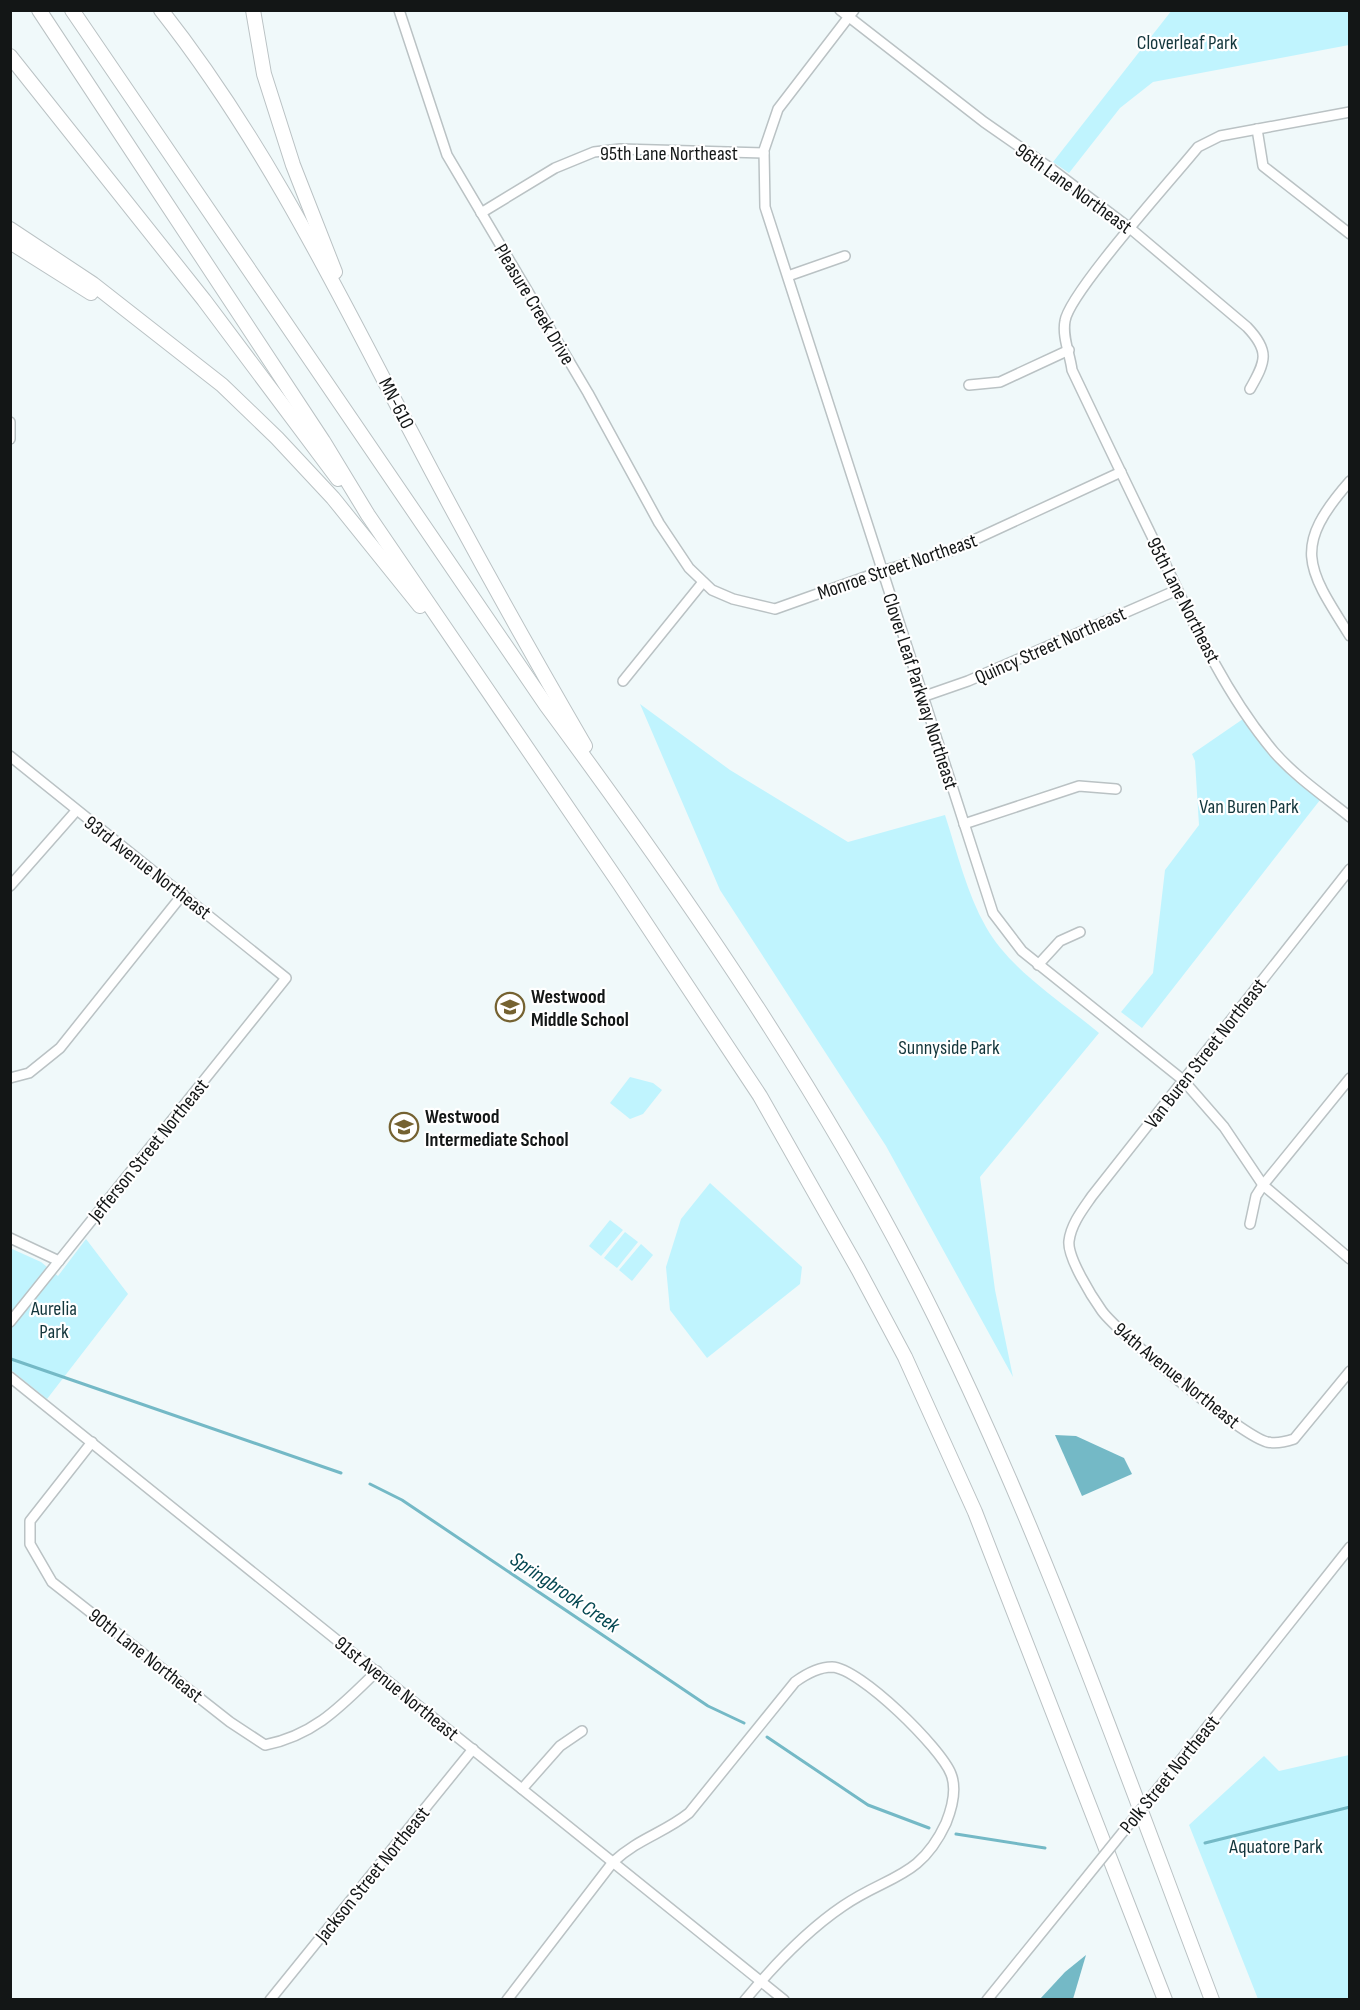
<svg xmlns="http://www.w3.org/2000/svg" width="1360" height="2010" font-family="'Sofia Sans Condensed',sans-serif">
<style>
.green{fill:#c0f4fe}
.water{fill:#74b9c6}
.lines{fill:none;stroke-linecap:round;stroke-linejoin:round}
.stream{stroke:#74b9c6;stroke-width:3}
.minor-casing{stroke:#bac2c4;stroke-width:12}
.highway-casing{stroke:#bac2c4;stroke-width:16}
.minor{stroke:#fff;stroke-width:9}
.highway{stroke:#fff;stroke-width:14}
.minor-bridge-casing{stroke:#bac2c4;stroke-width:12;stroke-linecap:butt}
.minor-bridge{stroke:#fff;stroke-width:9}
.labels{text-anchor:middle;stroke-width:4.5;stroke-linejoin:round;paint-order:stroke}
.park-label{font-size:20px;fill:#13363c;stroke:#fff}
.street-label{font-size:20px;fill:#131616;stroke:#fff}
.poi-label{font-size:20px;font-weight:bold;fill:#131616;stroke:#fff;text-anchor:start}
.water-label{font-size:21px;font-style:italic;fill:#034650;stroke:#fff}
</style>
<rect width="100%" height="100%" fill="#f0f9fa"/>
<g class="green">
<path d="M1172 10 1349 11V45L1153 82 1120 108 1069 173 1053 162Z"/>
<path d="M640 704 730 770 848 842 945 815C957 852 967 894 986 927 1011 971 1061 1001 1099 1033L980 1177 995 1290 1013 1377 886 1146 720 890Z"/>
<path d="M1243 719C1265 750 1291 776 1320 800L1142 1028 1121 1012 1153 973 1165 870 1199 825 1195 761 1192 754Z"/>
<path d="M630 1077 653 1083 662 1090 643 1114 630 1119 610 1103Z"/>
<path d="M710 1183 802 1267 800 1284 707 1358 670 1310 666 1267 681 1219Z"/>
<path d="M610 1220 623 1230 601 1256 589 1246Z"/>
<path d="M625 1232 638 1242 617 1268 604 1258Z"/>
<path d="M86 1239 128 1294 47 1399 11 1370 10 1248 41 1262 58 1276Z"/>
<path d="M641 1244 653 1255 632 1281 619 1270Z"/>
<path d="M1349 1755V1999H1258L1189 1825 1264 1756 1279 1771Z"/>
</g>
<g class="water">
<path d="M1055 1435 1076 1436 1124 1458 1132 1474 1082 1496Z"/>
<path d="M1086 1955 1073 1999H1040L1065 1972Z"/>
</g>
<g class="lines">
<g class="stream">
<path d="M11 1359 341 1473"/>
<path d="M370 1484 402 1500 708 1706 744 1723"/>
<path d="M767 1737 868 1805 929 1828"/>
<path d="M956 1834 1045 1848"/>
<path d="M1205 1843 1350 1807"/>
</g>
<g class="minor-casing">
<g id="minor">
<path d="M399 10 447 155 588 393 659 523 689 568 712 590 733 599 775 609 882 571 950 551 1121 472"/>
<path d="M840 10 984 122 1053 170 1131 229 1247 327C1270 351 1266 361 1250 389"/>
<path d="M854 10 778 109 764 150 765 207 993 913 1022 951 1183 1080 1224 1127 1263 1185 1350 1259"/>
<path d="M1350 112 1220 136 1198 147C1174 177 1069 293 1065 321 1062 337 1070 354 1072 370 1102 433 1132 496 1163 559 1194 625 1226 695 1274 752 1296 777 1324 796 1350 817"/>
<path d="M1257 129 1263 166 1350 234"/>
<path d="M481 213 555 168 594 152 620 149 764 153"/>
<path d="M788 276 845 256"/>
<path d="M969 385 1000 382 1069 350"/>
<path d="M10 422V439"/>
<path d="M1350 481C1292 547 1306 567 1350 636"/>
<path d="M623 681 703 582"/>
<path d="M922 697 968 681 1177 590"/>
<path d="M10 756 286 978 10 1322"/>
<path d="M964 824 1079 786 1116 789"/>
<path d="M1350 869 1092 1196C1083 1209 1071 1224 1069 1241 1067 1257 1092 1297 1102 1311 1119 1334 1242 1436 1267 1442 1277 1444 1285 1442 1294 1439L1350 1371"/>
<path d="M10 886 76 811"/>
<path d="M1038 965 1060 941 1080 932"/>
<path d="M10 1078 29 1073 60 1048 183 894"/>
<path d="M1250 1224 1256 1196 1263 1185 1350 1078"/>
<path d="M10 1238 59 1261"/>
<path d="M10 1377 784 2000"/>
<path d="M92 1442 30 1521V1544L52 1582 230 1722 265 1745C315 1735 341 1706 377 1671"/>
<path d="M1168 1776 1350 1547"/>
<path d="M522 1789 560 1746 582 1731"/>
<path d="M270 2000 473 1749"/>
<path d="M507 2000 613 1862C639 1838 664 1833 689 1813L795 1682C806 1674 818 1667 832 1667 860 1668 941 1748 951 1774 957 1789 952 1808 946 1823 920 1879 888 1875 843 1906 806 1931 774 1965 745 2000"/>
<path d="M987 2000 1081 1884"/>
</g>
</g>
<g class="highway-casing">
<g id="highway">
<path d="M39 10 323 441 368 515 619 883 760 1096 858 1269 905 1357 975 1512 1165 2000"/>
<path d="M72 10 546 705C690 900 829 1102 936 1319 1044 1539 1125 1771 1212 2000"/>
<path d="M161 10C262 138 334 284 409 428 465 535 524 641 585 746"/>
<path d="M253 10 264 74 293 165 335 272"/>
<path d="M10 56 204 300 338 479"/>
<path d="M10 229 93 284 222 385 277 438 333 498 420 606"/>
<path d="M10 242 91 293"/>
</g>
</g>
<use href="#minor" class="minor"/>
<use href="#highway" class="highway"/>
<g class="minor-bridge-casing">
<path id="minor-bridge" d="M1081 1884 1168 1776"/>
</g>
<use href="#minor-bridge" class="minor-bridge"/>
</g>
<defs>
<g id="school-ring" transform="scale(1.5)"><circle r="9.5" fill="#fff" stroke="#756231" stroke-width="1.5"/><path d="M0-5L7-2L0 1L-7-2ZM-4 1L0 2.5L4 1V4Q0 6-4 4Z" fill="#756231"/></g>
</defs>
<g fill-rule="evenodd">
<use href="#school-ring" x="510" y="1007"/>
<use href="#school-ring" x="404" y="1127"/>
</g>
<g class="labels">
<g class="park-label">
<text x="1187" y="49">Cloverleaf Park</text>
<text x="1249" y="813">Van Buren Park</text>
<text x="949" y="1054">Sunnyside Park</text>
<text x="54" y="1315">Aurelia<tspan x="54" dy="23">Park</tspan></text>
<text x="1276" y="1853">Aquatore Park</text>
</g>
<g class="street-label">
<text x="669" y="160">95th Lane Northeast</text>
<text transform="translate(1074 188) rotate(36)" y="7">96th Lane Northeast</text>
<text transform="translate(535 304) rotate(59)" y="7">Pleasure Creek Drive</text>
<text transform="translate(397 403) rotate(63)" y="7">MN-610</text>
<text transform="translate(897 566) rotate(-19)" y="7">Monroe Street Northeast</text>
<text transform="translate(1184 600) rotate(63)" y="7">95th Lane Northeast</text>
<text transform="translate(1050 645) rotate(-24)" y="7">Quincy Street Northeast</text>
<text transform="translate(921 691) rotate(72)" y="7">Clover Leaf Parkway Northeast</text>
<text transform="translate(148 867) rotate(38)" y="7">93rd Avenue Northeast</text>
<text transform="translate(1205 1053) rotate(-52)" y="7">Van Buren Street Northeast</text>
<text transform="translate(148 1150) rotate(-51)" y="7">Jefferson Street Northeast</text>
<text transform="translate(1177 1375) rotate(39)" y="7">94th Avenue Northeast</text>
<text transform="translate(146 1655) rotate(38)" y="7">90th Lane Northeast</text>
<text transform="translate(397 1688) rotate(39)" y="7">91st Avenue Northeast</text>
<text transform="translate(1169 1774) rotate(-51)" y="7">Polk Street Northeast</text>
<text transform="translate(372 1874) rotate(-51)" y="7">Jackson Street Northeast</text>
</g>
<g class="poi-label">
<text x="531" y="1003">Westwood<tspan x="531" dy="23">Middle School</tspan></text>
<text x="425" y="1123">Westwood<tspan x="425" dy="23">Intermediate School</tspan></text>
</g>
<g class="water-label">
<text transform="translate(565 1592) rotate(34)" y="7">Springbrook Creek</text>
</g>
</g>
<rect width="1360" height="2010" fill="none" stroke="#131616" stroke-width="24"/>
</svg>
